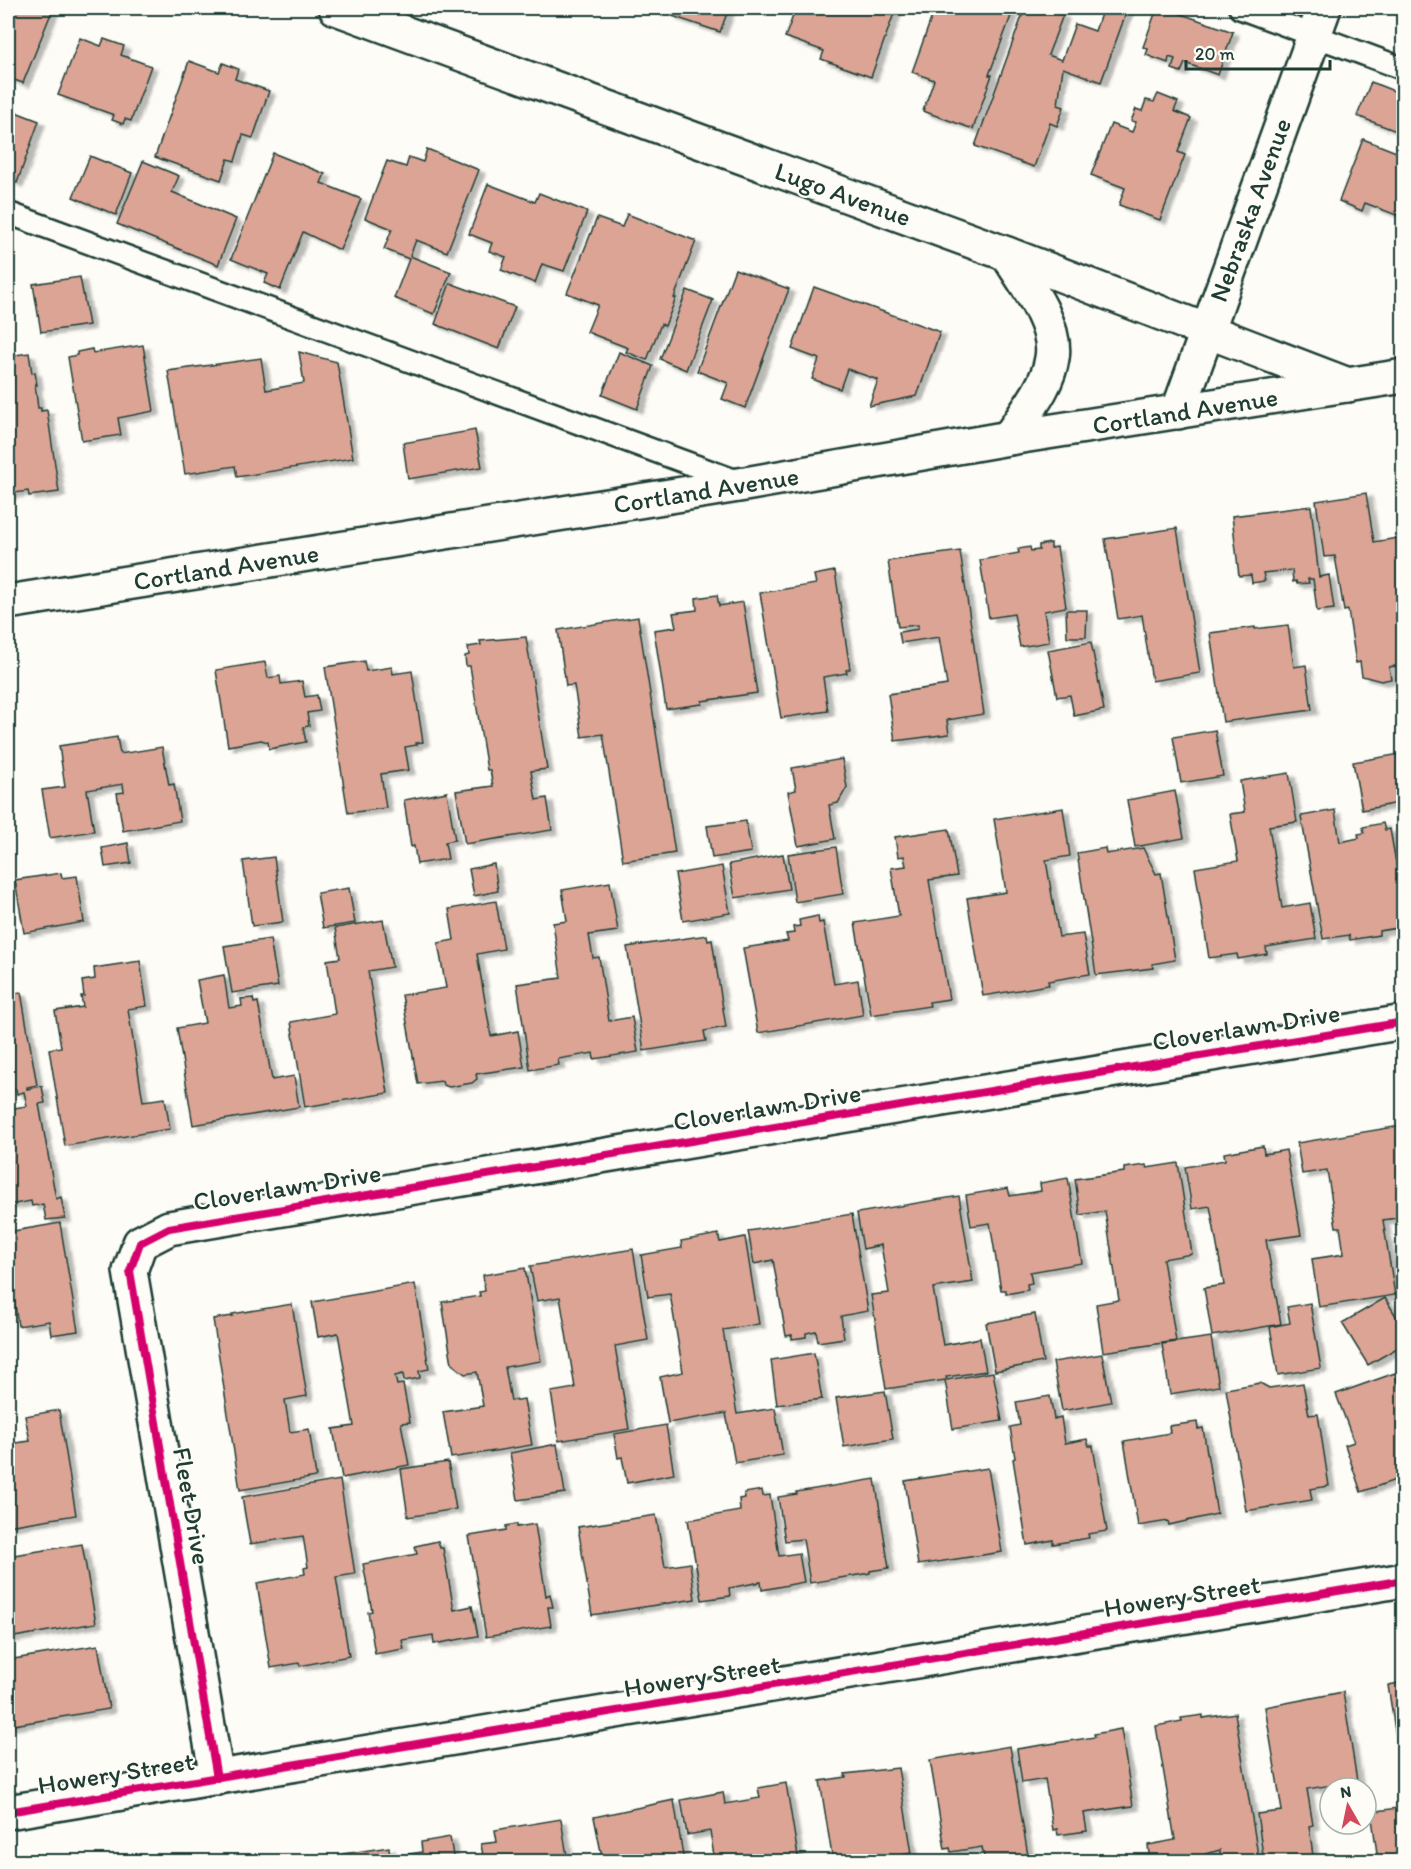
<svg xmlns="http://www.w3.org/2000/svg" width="1411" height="1869" font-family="Itim,sans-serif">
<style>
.building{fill:#dca495;stroke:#1f3d34;stroke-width:1.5;filter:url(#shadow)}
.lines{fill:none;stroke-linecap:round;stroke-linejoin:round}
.lane-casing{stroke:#1f3d34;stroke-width:26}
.street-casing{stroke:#1f3d34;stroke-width:38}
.secondary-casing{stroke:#1f3d34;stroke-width:38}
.lane{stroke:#fdfcf7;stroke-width:21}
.street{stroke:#fdfcf7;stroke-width:33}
.secondary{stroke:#fdfcf7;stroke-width:33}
.cycleway-casing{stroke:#fdfcf7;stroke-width:11}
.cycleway{stroke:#d6006c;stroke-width:8}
.labels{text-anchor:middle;stroke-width:4.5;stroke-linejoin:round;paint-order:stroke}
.street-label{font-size:26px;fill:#1f3d34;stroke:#fdfcf7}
</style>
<defs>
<filter id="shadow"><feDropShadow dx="6" dy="4" stdDeviation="1.5" flood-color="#0004"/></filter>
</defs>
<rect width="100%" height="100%" fill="#fdfcf7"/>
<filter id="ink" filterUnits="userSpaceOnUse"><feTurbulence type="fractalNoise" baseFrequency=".0167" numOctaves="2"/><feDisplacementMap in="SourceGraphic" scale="12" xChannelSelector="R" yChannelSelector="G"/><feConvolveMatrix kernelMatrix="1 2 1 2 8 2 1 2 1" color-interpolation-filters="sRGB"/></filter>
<g filter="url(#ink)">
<g class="building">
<path d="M8 8H44L52 11 23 83 8 78Z"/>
<path d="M675 8H729L720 32 672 16Z"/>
<path d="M796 8H896L871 77 821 59 824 51 785 37Z"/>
<path d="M935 8H1014L989 75H992L973 129 923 111 934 80 912 72Z"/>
<path d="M1025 8H1042L1063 15 1048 55 1062 60 1075 24 1095 31 1103 8H1128L1101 82 1063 68 1058 105 1064 107 1057 126 1050 123 1034 167 975 146Z"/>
<path d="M1157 8H1164L1233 32 1218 75 1185 63 1181 72 1172 69 1175 59 1169 57 1168 63 1146 55 1148 49 1143 47Z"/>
<path d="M80 38 101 46 104 39 124 46 121 55 151 66 131 121 125 119 123 124 112 120 114 115 58 95Z"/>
<path d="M189 61 219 72 223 63 238 69 235 79 269 91 253 138 243 135 235 161 228 159 221 180 155 157Z"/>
<path d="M1371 82 1404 95V134L1357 116Z"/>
<path d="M1158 94 1178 102 1174 111 1191 118 1178 152 1185 155 1160 220 1119 205 1125 188 1091 175 1111 124 1132 132 1136 122 1131 121 1136 109 1142 111 1146 100 1154 102Z"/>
<path d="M8 109 39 121 17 183 8 179Z"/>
<path d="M1363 139 1404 155V218L1365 203 1362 211 1339 201Z"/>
<path d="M427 149 479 170 447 252 416 240 410 256 451 272 434 314 394 298 409 259 384 249 392 229 365 218 387 161 406 167 409 157 423 162Z"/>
<path d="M273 153 325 174 321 183 361 199 340 250 303 232 280 290 264 283 268 274 231 259Z"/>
<path d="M90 156 132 173 116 215 73 197Z"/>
<path d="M143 161 179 176 172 192 236 219 218 265 117 224Z"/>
<path d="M488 184 535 202 539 193 587 212 564 271 542 264 535 283 501 270 506 257 489 251 492 243 469 234Z"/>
<path d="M627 214 696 241 674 298H676L665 326 661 324 647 360 626 352 628 348 587 332 598 305 567 293 597 218 622 227Z"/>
<path d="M735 269 789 289 745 408 722 399 728 383 697 371Z"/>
<path d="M80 277 89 325 41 332 33 284Z"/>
<path d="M450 283 515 307 499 349 435 324Z"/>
<path d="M814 287 940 332 917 396 869 406 878 380 847 369 840 389 812 379 819 359 792 349Z"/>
<path d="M687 290 713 300 686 370 660 359Z"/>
<path d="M143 345 154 411 118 418 121 435 82 441 68 357 77 355V352L92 349 93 353Z"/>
<path d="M299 352 337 362 353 458 237 477 235 466 185 474 168 371 261 358 266 390 304 383Z"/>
<path d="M619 352 653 366 637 409 602 395Z"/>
<path d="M29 353 32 373 35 372 37 385 35 384 38 408H41V411L47 410 59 492 29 496 28 491 8 494V356Z"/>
<path d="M475 430 482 467 408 479 403 443Z"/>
<path d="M1366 493 1374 542 1404 537V665L1389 667 1391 679 1381 681 1362 676 1360 662 1356 663 1348 610 1344 611 1335 556 1324 557 1316 501Z"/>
<path d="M1311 506 1319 577 1329 575 1334 609 1317 611 1313 579H1308L1309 583 1297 584 1296 581 1293 582 1292 570 1263 573 1265 581 1252 583 1251 575 1239 576 1232 516Z"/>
<path d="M1177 528 1200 673 1152 681 1142 615 1118 619 1105 539Z"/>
<path d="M1051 543V548L1057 547 1066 607 1044 611 1049 642 1020 647 1014 614 989 618 980 560 1019 553 1018 549 1030 547 1031 551 1039 550V545Z"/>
<path d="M960 551 984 714 947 720 949 734 895 741 888 694 947 685 939 637 901 643 899 632 918 629V625L898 627 888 561Z"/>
<path d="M835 571 850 669 846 670 847 673 823 677 828 711 781 718 760 593 816 584 814 575Z"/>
<path d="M717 595 719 606 743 602 757 693 702 701V704L666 709 654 630 676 627 673 613 697 610 696 598Z"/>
<path d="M1066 610H1087L1086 637H1067Z"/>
<path d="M638 617 675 853 623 861 603 734 582 737 574 685 566 686 558 630Z"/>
<path d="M1288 625 1294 667 1306 665 1312 710 1223 722 1210 633 1255 627V629Z"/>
<path d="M526 637 547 769 531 771 536 800 547 798 552 830 465 844 456 791 493 786 490 770H487L470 666H466L465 656 469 655 468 647 481 645 480 641Z"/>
<path d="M1091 642 1104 710 1074 716 1070 695 1057 697 1048 650Z"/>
<path d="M364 661 366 671 392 667 393 674 412 671 423 742 416 743 417 745 405 747 409 770 381 774 386 808 348 813 325 667Z"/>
<path d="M265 662 268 678 280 676 281 684 302 681 305 697 317 695 320 711 307 713 309 726 303 727 306 742 269 749 268 742 261 740 228 746 216 670Z"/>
<path d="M1215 730 1223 776 1181 783 1173 737Z"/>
<path d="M117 737 120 754 162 747 169 785 174 784 180 821 123 831 117 793 124 792 123 784 87 790 94 831 50 838 42 790 65 787 59 746Z"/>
<path d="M1400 754 1404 771V802L1362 810 1353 762Z"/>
<path d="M842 759 847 787 838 803 829 805 835 839 798 846 788 792 796 790 792 768Z"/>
<path d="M1289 773 1297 822 1269 826 1282 908 1310 903 1316 939 1266 947 1267 954 1238 959 1237 954 1209 958 1195 868 1238 861 1230 814 1245 812 1240 781Z"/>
<path d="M1175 791 1184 838 1135 847 1127 800Z"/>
<path d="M447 792 455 840 445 842 448 859 417 864 414 846 411 847 404 800Z"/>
<path d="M1063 808 1070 856 1046 860 1059 937 1083 934 1090 974 1048 981 1049 985 983 996 967 898 1006 892 994 819Z"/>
<path d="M1335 810 1340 842 1359 838 1358 834 1364 833 1363 827 1383 823 1385 830 1390 829 1404 908V927L1379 931V935L1350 940 1349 935 1323 939 1301 816Z"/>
<path d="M746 821 751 852 712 858 707 826Z"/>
<path d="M949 829 957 876 929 880 949 999 929 1002 930 1006 871 1015 855 923 899 916 891 868 906 866 904 856 898 857 895 837Z"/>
<path d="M128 843 131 863 105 867 102 848Z"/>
<path d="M836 847 843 894 795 902 788 854Z"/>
<path d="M1105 848 1106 854 1143 848 1156 874 1161 873 1175 960 1152 964 1153 968 1096 975 1077 853Z"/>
<path d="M783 854 789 889 735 898 729 864Z"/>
<path d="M274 857 283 922 252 926 243 861Z"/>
<path d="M494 864 498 891 474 896 469 869Z"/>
<path d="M722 866 730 913 683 921 675 874Z"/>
<path d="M61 873 62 878 77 876 84 922 24 933 15 880Z"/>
<path d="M610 882 618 931 589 935 593 958 599 957 609 1021 632 1017 638 1052 594 1059 593 1053 558 1059 559 1065 530 1070 517 984 561 978 553 923 567 921 562 890Z"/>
<path d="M349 888 355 923 323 928 317 893Z"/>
<path d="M496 901 504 949 477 954 491 1036 518 1031 524 1067 476 1074 477 1079 472 1083 449 1087 443 1085 442 1081 418 1084 402 995 446 988 438 943 454 940 449 909Z"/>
<path d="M818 916 819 923 823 922 834 984 858 980 863 1015 758 1033 743 948 788 941 786 934 794 933 793 927 800 926 799 920Z"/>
<path d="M383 920 392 967 368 971 388 1093 305 1107 291 1022 335 1014 327 960 340 958 335 928Z"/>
<path d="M707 935 708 941 712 940 726 1027 704 1031 706 1041 644 1051 627 947Z"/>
<path d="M270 939 278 986 232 993 224 946Z"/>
<path d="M140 961 147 1006 128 1009 143 1101 165 1098 170 1129 65 1146 49 1049 61 1047 55 1011 83 1007 81 996H84L82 981 95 979 94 968Z"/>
<path d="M224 975 229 1008 242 1006 241 999 253 998 254 1003 258 1002 272 1080 294 1076 299 1107 193 1125 177 1028 205 1023 197 980Z"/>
<path d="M21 992 37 1085 27 1087V1089L42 1086 45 1103 39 1104 56 1199 61 1197 65 1218 46 1220 43 1204 32 1206 31 1201 8 1205V1109L27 1106 24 1092 17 1094 16 1089 8 1090V994Z"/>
<path d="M1400 1126 1404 1145V1217L1383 1220 1395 1295 1319 1307 1312 1259 1344 1254 1340 1227H1336L1327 1170 1302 1174 1297 1143Z"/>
<path d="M1263 1146 1264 1154 1286 1150 1301 1235 1266 1240 1281 1324 1212 1336 1204 1288 1224 1285 1210 1206 1192 1209 1185 1167 1225 1160 1224 1153Z"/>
<path d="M1178 1163 1192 1254 1163 1259 1176 1341 1103 1352 1096 1304 1119 1300 1105 1211 1080 1215 1075 1179 1124 1172V1168L1146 1165 1147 1168Z"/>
<path d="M1068 1178 1082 1263 1030 1272 1032 1283 1027 1284 1028 1290 1006 1294V1290H1001L990 1223 971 1226 966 1195 1008 1188 1010 1196 1041 1191 1040 1183Z"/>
<path d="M959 1196 973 1282 933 1288 943 1345 980 1338 986 1371 946 1377 947 1380 993 1372 1002 1421 953 1429 945 1380 886 1389 871 1295 889 1293 881 1245 863 1249 857 1213Z"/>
<path d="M852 1214 868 1311 841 1316 844 1338 818 1342 816 1331 806 1333V1337L792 1339V1335L786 1336 773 1260 754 1264 748 1231Z"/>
<path d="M60 1223 78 1331 51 1335 49 1321 18 1326 14 1298 8 1299V1288L13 1287 8 1257V1232Z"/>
<path d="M718 1234 720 1242 745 1237 759 1324 723 1330 737 1414 775 1408 783 1455 735 1463 726 1413 668 1423 660 1377 683 1372 670 1294 648 1297 641 1255 682 1248 681 1241Z"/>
<path d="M633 1249 648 1340 615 1346 629 1429 559 1441 551 1392 575 1388 560 1297 537 1301 530 1266Z"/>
<path d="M525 1268 541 1361 505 1367 511 1401 524 1399 532 1445 451 1458 443 1412 483 1406 477 1372 465 1374 452 1364 442 1302 480 1296 479 1292 485 1291 483 1275Z"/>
<path d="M415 1284 429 1369 419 1371 420 1378 404 1381 403 1374 395 1376 397 1385 403 1384 410 1422 401 1423 409 1465 342 1478 333 1429 354 1426 338 1333 318 1337 312 1302Z"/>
<path d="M1385 1298 1404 1329V1344L1368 1365 1342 1323Z"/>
<path d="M1310 1303 1321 1368 1278 1375 1270 1327 1290 1323 1287 1307Z"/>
<path d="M292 1304 307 1396 285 1400 290 1432 309 1429 316 1477 240 1490 213 1319 233 1316 232 1314Z"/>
<path d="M1035 1314 1043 1362 995 1371 986 1323Z"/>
<path d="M1211 1337 1219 1386 1170 1394 1162 1344Z"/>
<path d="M814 1353 822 1399 777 1405 771 1360Z"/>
<path d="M1102 1354 1111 1402 1062 1411 1053 1362Z"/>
<path d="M1395 1373 1404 1402V1477L1361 1492 1345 1445 1354 1442 1336 1394Z"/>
<path d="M1260 1383 1269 1388 1303 1383 1309 1415 1318 1414 1329 1486 1310 1489 1312 1500 1246 1511 1226 1389Z"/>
<path d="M885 1391 893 1439 844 1447 836 1398Z"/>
<path d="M1050 1396 1054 1419 1061 1417 1065 1443 1087 1439 1089 1446H1093L1107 1531 1088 1534 1089 1538 1053 1544V1540L1027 1545 1013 1459 1015 1458 1010 1427 1020 1425 1016 1402Z"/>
<path d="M59 1410 76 1515 8 1526V1444L30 1441 25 1416Z"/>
<path d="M1197 1422 1198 1429 1203 1428 1217 1514 1169 1525 1168 1521 1138 1526 1124 1441 1170 1433 1169 1426Z"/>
<path d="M666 1425 674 1474 627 1483 622 1457 618 1458 614 1434Z"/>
<path d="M557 1444 565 1493 518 1500 510 1453Z"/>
<path d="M448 1462 456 1509 408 1517 401 1469Z"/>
<path d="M988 1468 1002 1552 918 1565 905 1481Z"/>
<path d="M875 1479 889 1568 870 1571V1573L810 1583 803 1539 785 1541 778 1497 797 1494 796 1492Z"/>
<path d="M340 1480 355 1574 336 1577 349 1656 300 1666 299 1663 271 1668 257 1583 305 1574 304 1568 308 1567 303 1536 250 1544 242 1497Z"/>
<path d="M762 1490 763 1496 770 1495 779 1556 799 1553 804 1582 762 1590 761 1582 729 1588 730 1596 702 1600 688 1520 740 1511 739 1499 745 1498 744 1493Z"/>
<path d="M656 1515 665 1567 690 1563 695 1599 592 1615 578 1527Z"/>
<path d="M517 1524V1527L535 1524 546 1596 550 1594 553 1607H548L551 1626 486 1637 469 1536 506 1530V1526Z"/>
<path d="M438 1541 440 1548H443L454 1610 472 1606 478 1636 434 1644 433 1635 402 1640 404 1649 375 1654 368 1612 372 1611 363 1564 417 1554 415 1546Z"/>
<path d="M82 1544 96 1623 8 1638V1556Z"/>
<path d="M98 1645 109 1709 8 1726V1660Z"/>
<path d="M1404 1682V1783H1403L1388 1685Z"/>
<path d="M1343 1692 1357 1781 1307 1789 1313 1825 1309 1826 1313 1856 1278 1862H1264L1257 1814 1282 1811 1265 1707Z"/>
<path d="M1235 1713 1259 1861 1221 1862 1220 1850 1199 1856 1200 1862H1150L1148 1845 1175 1840 1156 1726 1182 1721 1181 1718 1203 1715V1718Z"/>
<path d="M1121 1729 1133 1806 1084 1813 1087 1831 1058 1835 1057 1829 1053 1830 1045 1779 1022 1783 1017 1749 1095 1737 1094 1734Z"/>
<path d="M1010 1746 1029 1862H980L979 1858 984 1857 982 1847 951 1852 950 1848 945 1849 930 1760Z"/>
<path d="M898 1768 912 1853 860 1862H833L820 1781 846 1777 845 1774Z"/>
<path d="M786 1783 799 1862H715L710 1831 687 1835 681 1800 723 1792 725 1804 760 1798 758 1788Z"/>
<path d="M674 1800 684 1862H603L594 1817Z"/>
<path d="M1404 1807V1856L1378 1860 1371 1812Z"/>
<path d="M561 1819 568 1862H484L481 1844 497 1842 495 1830Z"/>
<path d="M450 1837 454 1862H344L343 1854 389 1847 390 1857 422 1852 421 1842Z"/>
<path d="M338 1856 339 1862H305Z"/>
<path d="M1073 1856 1074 1859 1084 1857 1085 1862H1040Z"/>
</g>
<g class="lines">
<g class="lane-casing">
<g id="lane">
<path d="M1240 8 1404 69"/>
<path d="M8 213 739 482"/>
</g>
</g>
<g class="street-casing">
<g id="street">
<path d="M336 8 1007 254 1348 385"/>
<path d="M1007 254C1024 281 1058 325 1052 358 1048 387 1024 414 1009 438"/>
<path d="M1178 412 1324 8"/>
<path d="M217 1778 130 1271 140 1243 169 1228 1404 1022"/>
<path d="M8 1812 1404 1580"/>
</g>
</g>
<g class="secondary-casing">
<path id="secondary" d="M8 602 745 484 1009 438 1404 376"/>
</g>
<use href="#lane" class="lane"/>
<use href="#street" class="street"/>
<use href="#secondary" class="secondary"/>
<g class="cycleway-casing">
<g id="cycleway">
<path d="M217 1778 130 1271 140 1243 169 1228 1404 1022"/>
<path d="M8 1812 1404 1580"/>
</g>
</g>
<use href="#cycleway" class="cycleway"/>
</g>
</g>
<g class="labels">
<g class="street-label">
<text transform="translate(843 194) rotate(20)" y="9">Lugo Avenue</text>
<text transform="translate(1250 210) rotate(-70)" y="9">Nebraska Avenue</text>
<text transform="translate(1185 411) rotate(-9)" y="9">Cortland Avenue</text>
<text transform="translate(706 490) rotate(-9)" y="9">Cortland Avenue</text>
<text transform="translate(226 567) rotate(-9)" y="9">Cortland Avenue</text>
<text transform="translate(1246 1027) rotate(-9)" y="9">Cloverlawn Drive</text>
<text transform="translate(767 1107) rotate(-9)" y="9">Cloverlawn Drive</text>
<text transform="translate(287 1187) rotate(-9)" y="9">Cloverlawn Drive</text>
<text transform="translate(192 1506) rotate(80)" y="9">Fleet Drive</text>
<text transform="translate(1182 1596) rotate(-9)" y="9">Howery Street</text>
<text transform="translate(702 1676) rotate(-9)" y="9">Howery Street</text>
<text transform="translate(116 1773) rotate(-9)" y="9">Howery Street</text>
</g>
</g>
<rect width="1411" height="1869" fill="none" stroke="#fdfcf7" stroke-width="30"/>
<rect x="15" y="15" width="1381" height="1839" fill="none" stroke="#1f3d34" stroke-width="2" filter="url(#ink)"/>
<g transform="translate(1348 1806) rotate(351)"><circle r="28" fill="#fdfcf7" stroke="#a4b0a9" stroke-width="1.5"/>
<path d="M0-4.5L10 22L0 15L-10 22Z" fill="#d1495b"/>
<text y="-9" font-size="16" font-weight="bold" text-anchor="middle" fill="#1f3d34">N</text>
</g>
<path d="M1186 60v9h144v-9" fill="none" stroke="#1f3d34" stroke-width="3"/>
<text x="1195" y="60" font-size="18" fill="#1f3d34" stroke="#fdfcf7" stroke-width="4.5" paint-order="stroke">20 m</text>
</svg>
